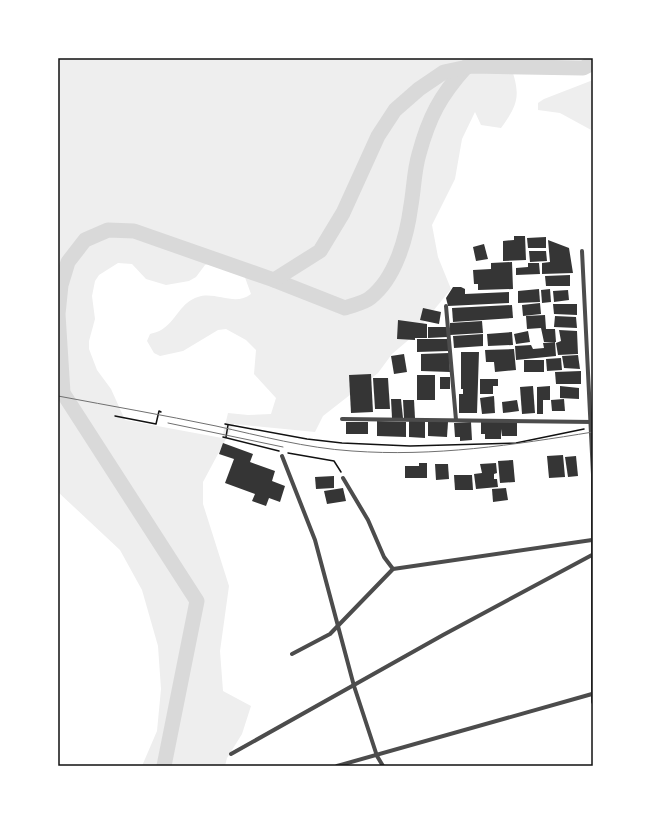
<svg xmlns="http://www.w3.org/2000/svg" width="651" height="824" font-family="'DejaVu Sans',sans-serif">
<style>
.green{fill:#eee;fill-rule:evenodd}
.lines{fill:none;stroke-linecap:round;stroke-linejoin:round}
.river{stroke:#d9d9d9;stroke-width:15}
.building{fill:#353535}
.path{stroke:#111;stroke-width:1.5}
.minor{stroke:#4c4c4c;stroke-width:4}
.tram{stroke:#707070;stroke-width:1}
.neatline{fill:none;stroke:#111;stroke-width:1.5}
</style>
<rect width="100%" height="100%" fill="#fff"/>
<g class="green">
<path d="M58 58H578L524 63 512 70C521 97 517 106 501 128L481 125 475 112 462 139 455 179 432 225 438 257 451 289 412 337 392 354 378 373 323 416 315 432 234 424 203 482V504L229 586 220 651 223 691 251 706 242 734 227 758 225 766H142L157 731 161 689 158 646 142 590 120 550 58 492ZM219 259 243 272 251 294C235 307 216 291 198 297 181 302 177 319 164 328 161 331 154 333 150 334L147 341 154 353 160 356 183 351 218 330 226 329 246 340 256 350 254 374 276 398 271 414 248 415 228 413 222 438 125 420 111 389 97 370 89 349V341L95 319 92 296 95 281 99 275 118 263 132 264 146 279 166 285 189 281 196 277 205 265Z"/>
<path d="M593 80V131L560 113 538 110V103L544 99Z"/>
</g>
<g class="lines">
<g class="river">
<path d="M274 280 345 308C353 305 364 303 370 298 396 278 407 236 411 205 414 188 414 171 419 154 429 117 440 96 466 67"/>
<path d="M164 766 197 601 63 393 58 314 61 285 68 262 85 240 108 230 134 231 274 280 320 251 343 213 378 136 395 110 419 89 444 72 472 66 583 68 593 63"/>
</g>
</g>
<g class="building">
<path d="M514 236H525L526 260 503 261V241L514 240Z"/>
<path d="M546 237V248H528L527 238Z"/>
<path d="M548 240 569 248 573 273 542 274V263L550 262Z"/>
<path d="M484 244 488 259 476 261 473 247Z"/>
<path d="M529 251H546L547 261 530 262Z"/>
<path d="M512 262 513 289 478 290V284H474L473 270 491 269V263Z"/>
<path d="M528 263H539L540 274 516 275V268L528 267Z"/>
<path d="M570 275V286H546L545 276Z"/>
<path d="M453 287H461L465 289V294L509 292V303L448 306 446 298Z"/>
<path d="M539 289 540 302 518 303V291Z"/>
<path d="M550 289 551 302 542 303 541 290Z"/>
<path d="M568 290 569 300 554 302 553 291Z"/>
<path d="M540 303 541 314 523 316 522 305Z"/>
<path d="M553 304H577V315L554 314Z"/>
<path d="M512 305 513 318 453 322 452 308Z"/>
<path d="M423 308 441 312 439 324 420 320Z"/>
<path d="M545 315 546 329H555L556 342H544L541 328 527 329 526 316Z"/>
<path d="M555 316 576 317 577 328 554 327Z"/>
<path d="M398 320 427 324V338H415V340L397 339Z"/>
<path d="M482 321 483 333 450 335V323Z"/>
<path d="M428 327H447V337L428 338Z"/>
<path d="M559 330 577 331 578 354 558 355 556 343 561 341Z"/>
<path d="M528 331 530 342 516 344 514 334Z"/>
<path d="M512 332 513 345 488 346 487 334Z"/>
<path d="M483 334V346L454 348 453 336Z"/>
<path d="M417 339H449V351L417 352Z"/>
<path d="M555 342 556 356 516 360 515 346 531 345 533 349 544 348 543 343Z"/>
<path d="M514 349 516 370 495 372 494 362H486L485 350Z"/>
<path d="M461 352H479L477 413H459V394H463V389H461Z"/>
<path d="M449 353 450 372 421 371V354Z"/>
<path d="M404 354 407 372 394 374 391 356Z"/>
<path d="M578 355 580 369 564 368 562 356Z"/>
<path d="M561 358 562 370 547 371 546 359Z"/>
<rect x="524" y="360" width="20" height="12"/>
<path d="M581 371V384H556L555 372Z"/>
<path d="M371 374 373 412 351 413 349 375Z"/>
<rect x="417" y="375" width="18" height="25"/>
<rect x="440" y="377" width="10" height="12"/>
<path d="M373 378H388L390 409H375Z"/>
<path d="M480 379H498V386H493V394H480Z"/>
<path d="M533 386 535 413 522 414 520 387Z"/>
<path d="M550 386V400H543V414H537V387Z"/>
<path d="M560 386 579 388V399L560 398Z"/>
<path d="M494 396 495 413 482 414 480 398Z"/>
<path d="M391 399H401L403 418H392Z"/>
<path d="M564 399 565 411H552L551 400Z"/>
<path d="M403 400H414L415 418H404Z"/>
<path d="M517 400 519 411 503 413 502 402Z"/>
<path d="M377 421 406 422V437L377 436Z"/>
<path d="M409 421H425V438L409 437Z"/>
<path d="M428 421 448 422 447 437 428 436Z"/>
<rect x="346" y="422" width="22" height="12"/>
<path d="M471 422 472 440 460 441V437H455L454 423Z"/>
<path d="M481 422H517V436H502L501 429V439H485V434H481Z"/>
<path d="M223 443 253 454 250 462 275 471 272 481 285 486 280 502 269 498 266 506 252 501 255 494 225 483 234 459 219 454Z"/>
<path d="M563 455 565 477 549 478 547 456Z"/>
<path d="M576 456 578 476 568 477 565 457Z"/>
<path d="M513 460 515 482 500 483 498 461Z"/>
<path d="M419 463H427V478H405V466H419Z"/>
<path d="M496 463 497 473 494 474V479H497L498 487 476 489 474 474 482 473 480 464Z"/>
<path d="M435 464H448L449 479 436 480Z"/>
<path d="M454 475H472L473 490H455Z"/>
<path d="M334 476V488L316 489 315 477Z"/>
<path d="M343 488 346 501 327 504 324 491Z"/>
<path d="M506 488 508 500 493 502 492 489Z"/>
</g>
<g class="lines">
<g class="path">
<path d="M115 416 156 424 159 411 161 412"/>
<path d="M225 424 307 439 342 443 410 446 516 443 584 429"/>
<path d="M223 437 279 451"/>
<path d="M226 437 228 425"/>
<path d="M288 453 334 461 341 472"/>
</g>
<g class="minor">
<path d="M582 251 593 474V702"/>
<path d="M446 306 456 420"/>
<path d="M342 419 593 422"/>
<path d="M282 456 315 540 354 686 377 756 383 766"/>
<path d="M343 478 368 520 384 557 393 569"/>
<path d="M292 654 330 634 393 569 592 540"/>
<path d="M231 754 443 635 592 555"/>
<path d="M337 766 592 694"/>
</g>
<g class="tram">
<path d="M58 396C111 406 163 415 216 426 261 436 306 448 352 451 434 457 513 445 593 432"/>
<path d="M168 423 283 447"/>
</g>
</g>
<rect width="651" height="824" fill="none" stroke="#ffffff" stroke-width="118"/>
<rect x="59" y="59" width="533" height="706" class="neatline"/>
</svg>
